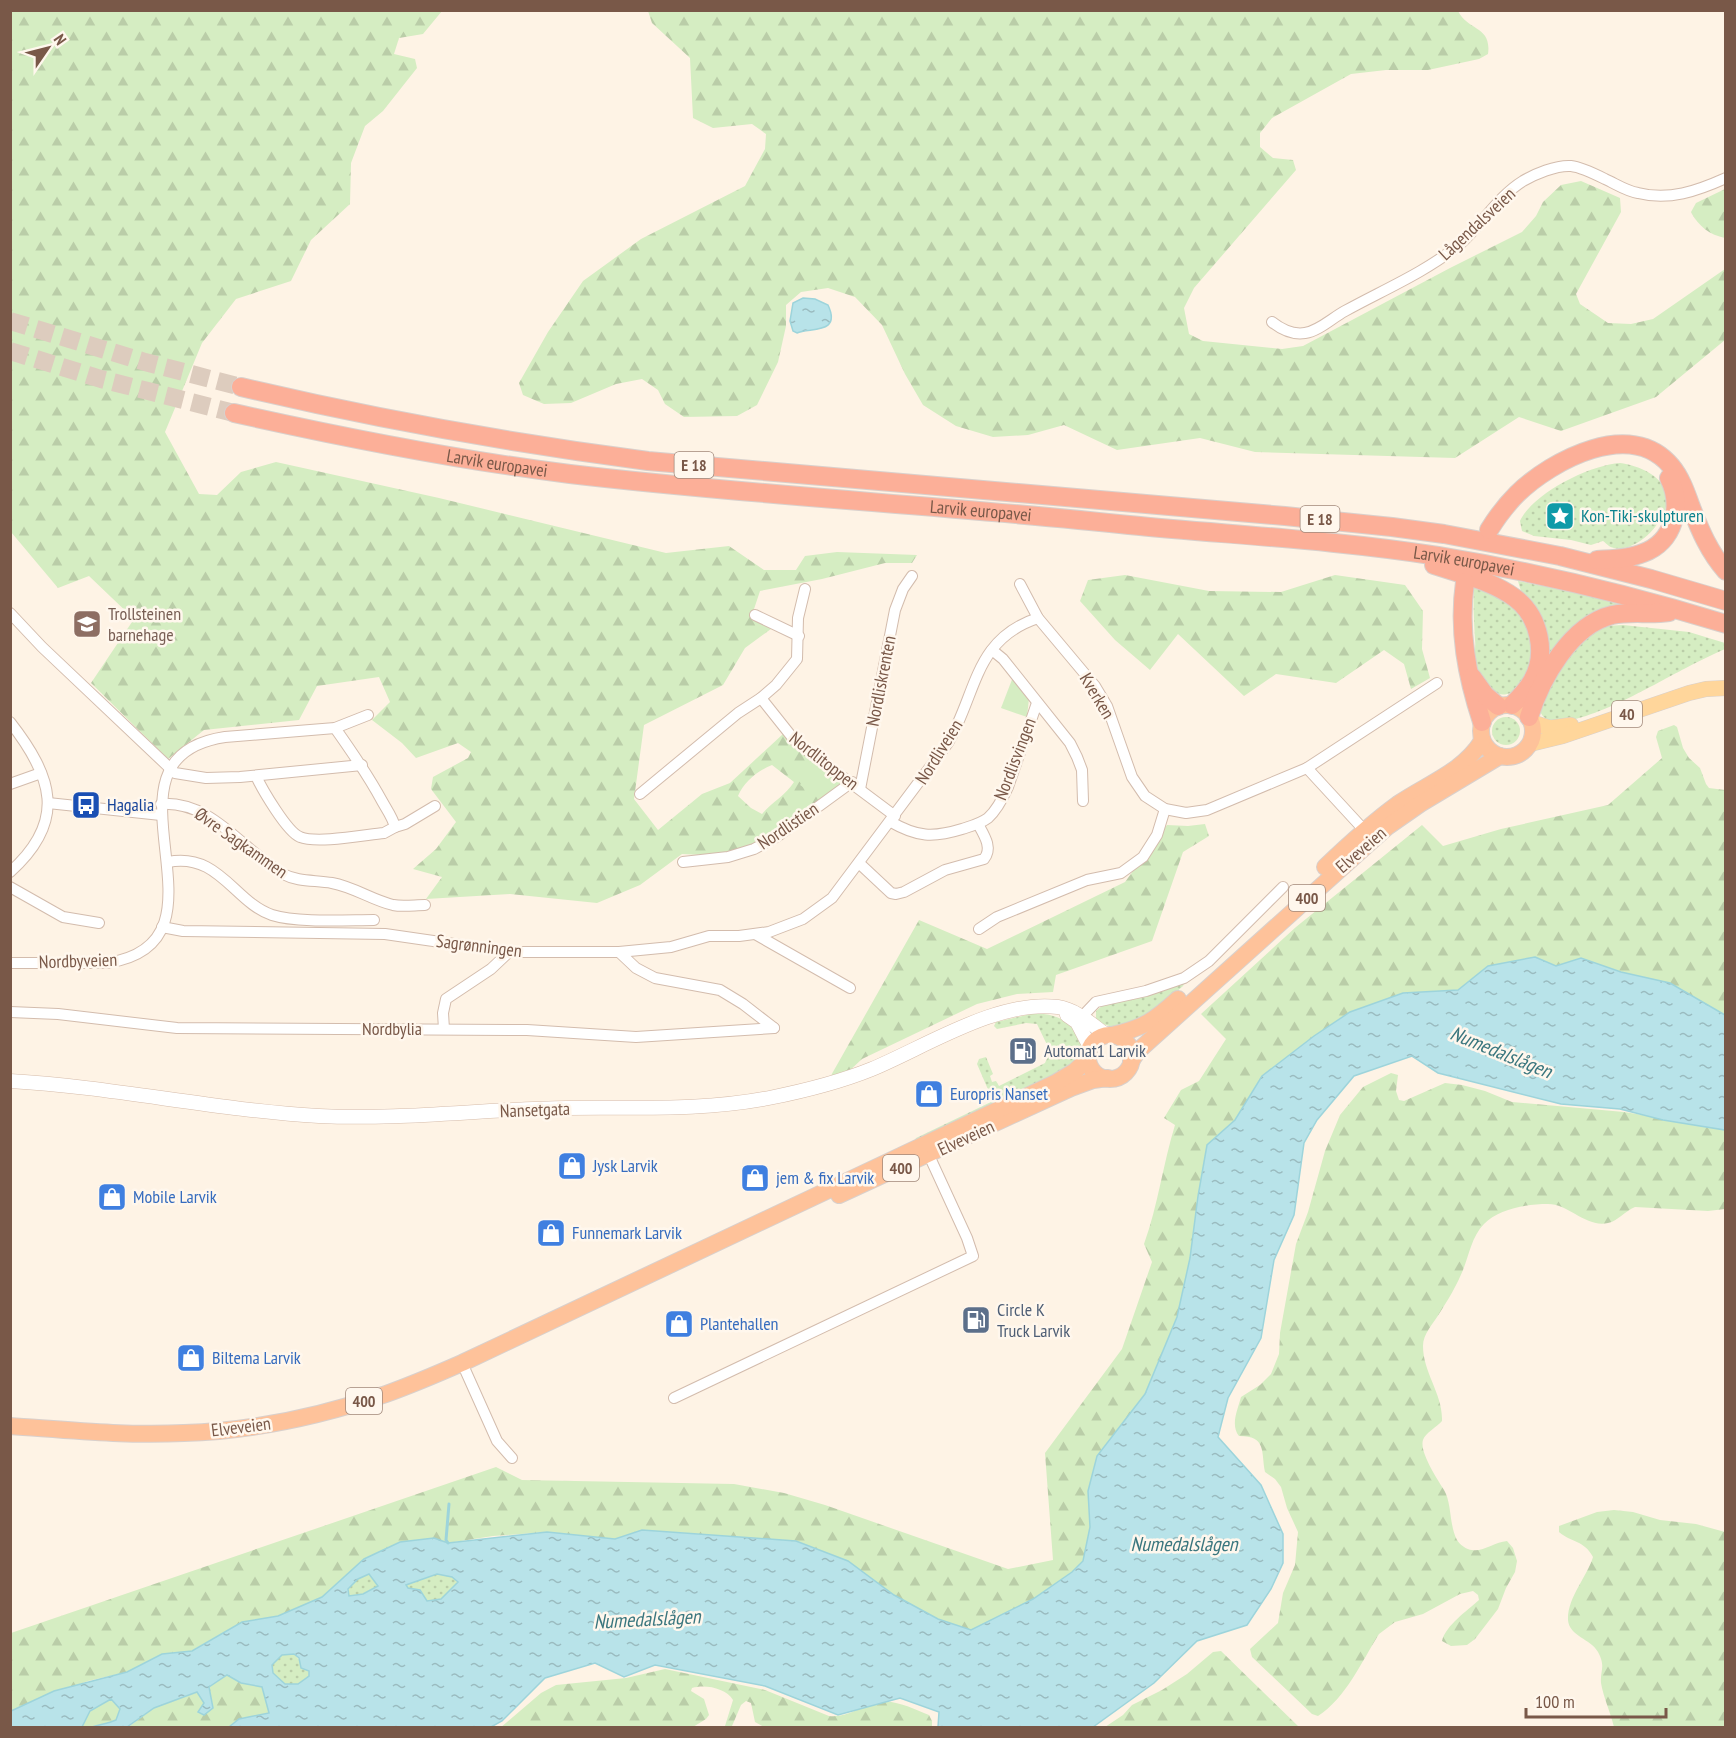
<svg xmlns="http://www.w3.org/2000/svg" width="1736" height="1738" font-family="'PT Sans Narrow',sans-serif">
<style>
.grass{fill:url(#grass-dots)}
.forest{fill:url(#forest-firs);fill-rule:evenodd}
.park{fill:#d5edc2}
.water{fill:url(#water-ripples);stroke:#9dd4db;stroke-width:1.5;fill-rule:evenodd}
.lines{fill:none;stroke-linecap:round;stroke-linejoin:round}
.stream{stroke:#9dd4db;stroke-width:3}
.motorway-tunnel{stroke:#ddccbe;stroke-width:18;stroke-dasharray:18 9;stroke-linecap:butt}
.minor-casing{stroke:#d3bcad;stroke-width:12}
.secondary-casing{stroke:#d6bcaa;stroke-width:15}
.primary-casing{stroke:#d9d0cc;stroke-width:16}
.trunk-casing{stroke:#d9d0cc;stroke-width:18}
.motorway-casing{stroke:#d9d0cc;stroke-width:20}
.minor{stroke:#fff;stroke-width:10}
.secondary{stroke:#fff;stroke-width:14}
.primary{stroke:#ffd69b;stroke-width:15}
.trunk{stroke:#fec29a;stroke-width:16}
.motorway{stroke:#fcaf98;stroke-width:18}
.labels{text-anchor:middle;stroke-width:5;stroke-linejoin:round;paint-order:stroke}
.shield{fill:#fff7ed;stroke:#a1887a;stroke-width:1.5}
.shield-label{font-size:16px;font-weight:bold;fill:#795848}
.street-label{font-size:18px;fill:#795848;stroke:#fff7ed}
.culture-label{font-size:18px;fill:#0d838f;stroke:#fff7ed;text-anchor:start}
.education-label{font-size:18px;fill:#785e54;stroke:#fff7ed;text-anchor:start}
.transit-label{font-size:18px;fill:#164399;stroke:#fff7ed;text-anchor:start}
.service-label{font-size:18px;fill:#4e5e75;stroke:#fff7ed;text-anchor:start}
.shop-label{font-size:18px;fill:#366cbe;stroke:#fff7ed;text-anchor:start}
.water-label{font-size:20px;font-style:italic;fill:#3a767e;stroke:#fff7ed}
</style>
<defs>
<pattern id="grass-dots" width="8" height="8" patternUnits="userSpaceOnUse" patternTransform="scale(1.5)"><rect width="8" height="8" fill="#d5edc2"/><path d="M2 2h.1M6 6h.1" fill="none" stroke="#bacda8" stroke-width="1.8" stroke-linecap="round"/></pattern>
<pattern id="forest-firs" width="22" height="20" patternUnits="userSpaceOnUse" patternTransform="scale(1.5)"><rect width="22" height="20" fill="#d5edc2"/><path d="M5 1l3.5 6h-7zM16 11l3.5 6h-7z" fill="#bacda8"/></pattern>
<pattern id="water-ripples" width="26" height="14" patternUnits="userSpaceOnUse" patternTransform="scale(1.5)"><rect width="26" height="14" fill="#b8e3e9"/><path d="M2 4q2-2 4 0t4 0M15 11q2-2 4 0t4 0" fill="none" stroke="#9abbbf"/></pattern>
</defs>
<rect width="100%" height="100%" fill="#fef3e5"/>
<g class="grass">
<path d="M1620 463C1638 465 1667 477 1667 499 1667 521 1637 553 1614 548 1609 547 1607 544 1603 541L1591 545 1571 540 1534 536 1522 531 1520 521C1533 493 1590 465 1620 463Z"/>
<path d="M1518 581 1592 596 1622 605 1545 673Z"/>
<path d="M1474 585C1491 594 1513 601 1524 617 1537 635 1533 655 1526 674 1525 678 1524 683 1520 686 1497 709 1480 681 1475 659 1474 653 1476 646 1475 640 1474 622 1473 604 1474 585Z"/>
<path d="M1623 625 1689 632 1725 643V649C1711 655 1697 662 1684 669 1663 679 1552 747 1540 711L1553 680 1584 637 1605 626Z"/>
<circle cx="1506" cy="731" r="14"/>
<path d="M1183 983 1184 984 1183 986C1163 1004 1122 1043 1096 1019V1011L1103 1005 1143 997Z"/>
<path d="M1031 1014C1052 1012 1070 1019 1079 1039 1081 1044 1083 1049 1082 1053 1081 1059 1074 1064 1070 1069L914 1142 916 1138 993 1101 977 1064 979 1059 986 1057 993 1074 990 1076 992 1082 996 1081 999 1086 1045 1063 1050 1051 1037 1024 1026 1023 997 1029 994 1026 996 1022Z"/>
<path d="M369 1574 379 1585 363 1594 348 1596V1590L357 1579Z"/>
<path d="M437 1574 453 1577 458 1583 441 1599 427 1601 420 1590 408 1588 406 1584Z"/>
<path d="M294 1654 309 1671V1676L298 1684H285L273 1673 272 1665 282 1655Z"/>
</g>
<g class="forest">
<path d="M10 11H442L423 34 399 38 394 54 415 59 417 68 383 111 365 126 351 163 350 204 311 240 291 281 236 299 202 343 165 432 199 494 217 495 241 472 276 462 439 498 666 553 729 546 764 570H796L805 556 837 552 917 555 912 563H885L822 579 760 591 752 615 771 629 745 648 723 685 644 725 634 799 658 830 702 794 730 783 783 734 847 783 761 845 725 856 682 854 640 885 597 903 510 894 426 899 442 877 413 869 436 849 456 822 431 789 433 777 468 758 471 752 458 743 416 758 402 743 372 720 390 702 379 677 317 686 299 720 204 730 168 759 91 683 134 619 89 576 58 588 11 532ZM772 765 794 782C786 795 772 802 762 814L751 808 738 796C744 782 757 771 772 765Z"/>
<path d="M648 11H1458C1468 31 1492 26 1488 54L1479 59 1428 70H1386L1351 74 1272 118 1260 133V147L1273 158 1293 160 1296 170 1194 288 1184 308 1189 334 1203 341 1282 349 1303 346 1450 268 1522 232 1536 216 1543 202 1561 185 1581 181 1620 198 1621 212 1576 294 1580 304 1608 323 1631 324 1653 319 1725 269V340L1656 397 1561 431 1519 417 1455 458 1255 452 1200 438 1117 450 1064 425 1028 435 993 437 956 426 923 405 905 374 882 325 855 297 828 288 801 292 786 305V326L778 362 757 405 737 416 684 417 665 404 658 390 642 379 616 384 571 403 544 404 523 395 519 383 548 332 583 281 641 239 745 186 765 149 766 134 752 124 713 128 693 118 690 58 652 23Z"/>
<path d="M1725 189V238C1710 235 1698 226 1691 212L1696 203Z"/>
<path d="M1125 575 1209 591 1281 592 1335 575 1405 585 1423 611 1422 649 1430 678 1411 689 1404 664 1384 650 1336 683 1276 674 1244 696 1178 634 1150 670 1115 640 1080 601 1088 580Z"/>
<path d="M1674 725 1677 727 1683 748 1689 758 1700 768 1706 784 1709 788 1725 790V1015L1710 1007 1581 958 1556 966 1535 957 1488 966 1458 990 1403 993 1350 1012 1314 1036 1262 1076 1235 1120 1207 1145 1198 1196 1190 1258 1177 1317 1145 1394 1097 1456 1088 1491 1090 1527 1083 1561 1072 1572 1033 1599 971 1630 938 1619 894 1595 848 1561 796 1541 643 1530 615 1539 547 1532 493 1536 448 1543 434 1538 400 1543 364 1559 322 1597 278 1616 242 1622 191 1651 162 1654 127 1672 88 1681 28 1703 11 1711V1633L496 1467 522 1480 734 1484 784 1493 825 1505 1008 1569 1053 1560 1045 1453 1122 1349 1152 1262 1144 1244C1158 1205 1163 1164 1175 1125L1164 1118 1181 1090 1199 1081 1226 1039 1201 1014 1296 927 1422 825 1443 846 1501 829 1608 805 1662 758 1656 737 1658 731Z"/>
<path d="M1205 824 1209 836 1183 852 1152 941 1056 975 1053 992 1017 994 977 1004 862 1059 847 1073 829 1079 919 920 987 949 1125 882 1167 825 1188 826Z"/>
<path d="M1391 1073 1398 1075 1396 1091 1399 1100 1404 1101 1445 1083 1462 1085 1485 1091 1512 1102 1624 1112 1725 1128V1209L1708 1211 1635 1207C1625 1211 1618 1221 1608 1223 1586 1228 1569 1204 1548 1204 1527 1204 1498 1209 1484 1224 1472 1236 1469 1255 1463 1270 1457 1285 1448 1300 1439 1314 1433 1324 1423 1334 1423 1346 1423 1373 1443 1394 1442 1421 1437 1427 1425 1433 1423 1440 1419 1452 1438 1480 1444 1490 1452 1503 1449 1525 1457 1540 1459 1544 1467 1550 1472 1550 1483 1552 1495 1542 1507 1541L1513 1548 1517 1561 1515 1572 1506 1588 1498 1609 1475 1639 1467 1645 1451 1646 1442 1641C1446 1625 1467 1611 1479 1600L1478 1595 1473 1591 1460 1594 1423 1614 1395 1622 1379 1634C1362 1661 1346 1698 1318 1716L1312 1714 1252 1657 1250 1649 1278 1623 1283 1593 1295 1565 1298 1532 1287 1508 1281 1487 1275 1479 1265 1472C1261 1452 1267 1436 1239 1436 1230 1425 1238 1409 1241 1397L1260 1385 1271 1374 1279 1354 1280 1333 1296 1244 1308 1212 1325 1151 1340 1115 1363 1087Z"/>
<path d="M1614 1510 1633 1512 1660 1520 1696 1524 1725 1532V1727H1614C1611 1714 1603 1696 1601 1683 1600 1670 1606 1667 1598 1652 1591 1639 1569 1636 1568 1620 1567 1598 1587 1577 1593 1557 1584 1540 1572 1543 1559 1532V1526L1597 1512Z"/>
<path d="M1221 1651 1299 1727H1105L1123 1715 1132 1705 1162 1690 1187 1674 1213 1652Z"/>
<path d="M665 1669 765 1690 829 1716C848 1718 860 1706 878 1702 895 1699 914 1709 929 1715L932 1721V1728L764 1727 755 1722 751 1703 746 1701 741 1705 732 1726 727 1727 725 1726 733 1700C726 1688 705 1684 692 1688L691 1691 704 1699 709 1715 706 1719 693 1727 500 1728 541 1693 556 1685 626 1678Z"/>
<path d="M227 1675 241 1683 262 1687 269 1713 239 1719 229 1727 127 1728 154 1708 198 1692 205 1703 213 1707 209 1687Z"/>
<path d="M111 1699 120 1709 116 1720 106 1725 82 1727 90 1711Z"/>
</g>
<g class="park">
<path d="M1013 677 1029 698 1027 717 1001 708Z"/>
<path d="M817 762 847 783 823 801 800 785Z"/>
</g>
<g class="water">
<path d="M803 298 815 299 828 305C842 335 809 327 797 333L793 331 790 321 793 303Z"/>
<path d="M1535 957 1556 966 1581 958 1621 972 1670 983 1725 1015V1130L1663 1120 1620 1109 1561 1104 1438 1073 1412 1056 1354 1076 1317 1120 1304 1143 1294 1215 1274 1260 1261 1338 1228 1398 1218 1437 1261 1485 1283 1534V1563L1271 1589 1247 1625 1197 1641 1154 1683 1093 1727H938L939 1712 900 1698 838 1715 765 1686 655 1665 624 1677 595 1663 545 1678 502 1721 491 1727H229L239 1719 269 1713 262 1687 241 1683 227 1675 209 1687 213 1708 204 1715 198 1712 204 1703 197 1692 154 1708 127 1727H92C100 1724 107 1724 116 1720L120 1709 111 1699 90 1711 82 1727H11V1711L54 1691 127 1672 162 1654 192 1651 242 1622 278 1616 322 1597 364 1559 400 1542 434 1538 448 1543 547 1532 615 1539 642 1530 796 1541 848 1561 894 1595 938 1619 971 1630 1033 1599 1072 1572 1083 1561 1090 1527 1088 1491 1097 1456 1145 1394 1177 1317 1190 1258 1198 1196 1207 1145 1235 1120 1262 1076 1314 1036 1350 1012 1403 993 1458 990 1488 966ZM369 1574 378 1586 363 1594 349 1596 348 1589 358 1579ZM437 1574 452 1577 458 1582 441 1599 427 1601 420 1590 408 1588 406 1585ZM294 1654 299 1658 301 1668 309 1671V1676L298 1684H285L273 1673 272 1665 282 1655Z"/>
</g>
<g class="lines">
<path class="stream" d="M448 1543 446 1540 449 1504"/>
<g class="motorway-tunnel">
<path d="M10 321 145 362 241 387"/>
<path d="M10 351 101 379 234 413"/>
</g>
<g class="minor-casing">
<g id="minor">
<path d="M1272 322C1282 330 1292 335 1305 333 1319 331 1332 318 1345 311 1383 290 1424 273 1459 245 1482 225 1497 197 1523 181 1535 174 1556 165 1571 166 1581 167 1595 174 1605 179 1616 184 1626 191 1638 193 1669 201 1697 191 1726 178"/>
<path d="M1020 584 1038 618 1095 686 1107 706 1132 777 1145 796 1165 809 1186 813 1207 810 1307 768 1365 831"/>
<path d="M805 589 798 618 797 659 776 685 761 698 796 742 895 816"/>
<path d="M10 613 42 647 175 773 206 778 240 777 362 765"/>
<path d="M755 615 799 636"/>
<path d="M992 650 1003 659 1070 743 1077 757 1082 770 1083 801"/>
<path d="M10 722C53 777 67 821 10 872"/>
<path d="M1307 768 1437 683"/>
<path d="M256 776C262 789 287 832 300 837 317 844 364 835 384 833L395 827C393 818 387 810 382 801 368 775 352 752 335 728"/>
<path d="M10 784 41 773"/>
<path d="M860 789 895 610 903 589 912 576"/>
<path d="M640 794 738 713 761 698"/>
<path d="M48 803 161 815"/>
<path d="M161 804C213 801 242 850 283 874 298 882 315 880 332 883 354 887 372 900 393 905 403 907 415 905 425 905"/>
<path d="M891 822C917 837 933 838 962 829 971 826 980 824 988 818 997 810 1003 798 1008 787L1037 703"/>
<path d="M395 827 405 824 435 806"/>
<path d="M168 862C219 852 234 902 272 915 297 923 347 920 374 920"/>
<path d="M683 862 728 857 754 849 778 836 852 782"/>
<path d="M860 864 891 893 896 894 904 892 945 870 984 859C993 848 984 835 978 824"/>
<path d="M10 887 63 917 99 923"/>
<path d="M162 927 183 931 385 934 509 952H619L636 968 655 978 720 990 743 1004 774 1028"/>
<path d="M979 929 997 917 1087 880 1121 873 1143 857 1157 835 1165 809"/>
<path d="M755 934 850 988"/>
<path d="M619 952 671 947 709 936H739L769 932 803 919 832 898 948 743C977 693 974 639 1038 618"/>
<path d="M10 963H107C247 942 83 758 225 737L335 728 368 715"/>
<path d="M10 1012 58 1014 177 1028 527 1030 636 1037 774 1028"/>
<path d="M1077 1022 1096 1002 1146 991 1184 978 1209 961 1283 887"/>
<path d="M444 1029 443 1013 446 999 491 969 509 952"/>
<path d="M462 1363 497 1441 512 1458"/>
<path d="M674 1398 973 1256 967 1238 927 1151"/>
</g>
</g>
<g class="secondary-casing">
<g id="secondary">
<path d="M1067 1015 1077 1022 1090 1047"/>
<path d="M10 1081C114 1087 215 1110 319 1116 402 1120 484 1109 567 1108 635 1107 703 1111 769 1098 804 1091 840 1082 872 1069 925 1047 999 999 1058 1007 1077 1010 1091 1024 1106 1035"/>
</g>
</g>
<g class="primary-casing">
<g id="primary">
<path d="M1531 722 1550 728 1571 725"/>
<path d="M1530 744 1563 736 1689 693 1706 689 1726 688"/>
</g>
</g>
<g class="trunk-casing">
<g id="trunk">
<circle cx="1507" cy="731" r="26"/>
<path d="M1325 867C1348 845 1372 823 1398 804 1427 784 1463 772 1482 741"/>
<path d="M1112 1035C1144 1028 1155 1020 1178 999"/>
<circle cx="1110" cy="1057" r="22"/>
<path d="M1131 1061 1138 1051 1387 827 1420 804 1500 756"/>
<path d="M839 1195 1071 1088 1093 1080 1108 1078"/>
<path d="M10 1426C68 1430 126 1436 184 1433 252 1431 321 1416 386 1394 411 1385 437 1374 462 1363L1055 1083 1075 1071 1088 1059"/>
</g>
</g>
<g class="motorway-casing">
<g id="motorway">
<path d="M241 387C376 419 511 443 648 461L1285 516 1392 527 1444 534 1560 556 1651 579 1726 601"/>
<path id="s1" d="M234 413C346 438 457 460 570 474 756 496 943 505 1129 525 1232 535 1336 540 1438 556 1536 572 1631 595 1726 624"/>
<path d="M1489 530C1497 517 1506 505 1517 494 1552 460 1631 418 1671 466 1681 478 1686 493 1691 507 1700 530 1709 552 1726 571"/>
<path d="M1597 560C1612 559 1629 559 1643 553 1674 542 1683 506 1669 478"/>
<path d="M1434 565C1461 574 1492 581 1515 598 1539 616 1548 654 1532 681 1527 690 1519 698 1512 705"/>
<path d="M1465 582C1458 630 1467 676 1482 722"/>
<path d="M1472 677 1485 695 1498 706"/>
<path d="M1529 717C1541 678 1571 625 1612 615 1631 611 1650 615 1669 612"/>
</g>
</g>
<use href="#minor" class="minor"/>
<use href="#secondary" class="secondary"/>
<use href="#primary" class="primary"/>
<use href="#trunk" class="trunk"/>
<use href="#motorway" class="motorway"/>
</g>
<defs>
<g id="sight-square" transform="scale(1.5)"><rect x="-9" y="-9" width="18" height="18" rx="4" fill="#0f9aa8" stroke="#fff7ed"/><path d="M0-6L1.8-2.2L6-1.7L2.9 1.2L3.7 5.4L0 3.3L-3.7 5.4L-2.9 1.2L-6-1.7L-1.8-2.2Z" fill="#fff"/></g>
<g id="school-square" transform="scale(1.5)"><rect x="-9" y="-9" width="18" height="18" rx="4" fill="#8d6e63" stroke="#fff7ed"/><path d="M0-5L7-2L0 1L-7-2ZM-4 1L0 2.5L4 1V4Q0 6-4 4Z" fill="#fff"/></g>
<g id="bus-square" transform="scale(1.5)"><rect x="-9" y="-9" width="18" height="18" rx="4" fill="#1a4fb4" stroke="#fff7ed"/><path d="M-5-6H5V4H4V6H2V4H-2V6H-4V4H-5ZM-3.5-4V0h7V-4ZM-3.5 1.2v1.5H-2V1.2ZM2 1.2v1.5H3.5V1.2Z" fill="#fff"/></g>
<g id="fuel-square" transform="scale(1.5)"><rect x="-9" y="-9" width="18" height="18" rx="4" fill="#5c6f8a" stroke="#fff7ed"/><path d="M-5.5-6h7V0h2V4h1.3V-2.5L3-4.5l.8-.8L6-3V5H2.5V1h-1V6h-7ZM-4.2-4.7v3.2H.2V-4.7Z" fill="#fff"/></g>
<g id="shop-square" transform="scale(1.5)"><rect x="-9" y="-9" width="18" height="18" rx="4" fill="#3f7fe0" stroke="#fff7ed"/><path d="M-5-2.5h2.3a2.7 3.5 0 0 1 5.4 0H5L5.5 6h-11ZM-1.5-2.5h3a1.5 2.3 0 0 0-3 0Z" fill="#fff"/></g>
</defs>
<g fill-rule="evenodd">
<use href="#sight-square" x="1560" y="516"/>
<use href="#school-square" x="87" y="624"/>
<use href="#bus-square" x="86" y="805"/>
<use href="#fuel-square" x="1023" y="1051"/>
<use href="#shop-square" x="929" y="1094"/>
<use href="#shop-square" x="572" y="1166"/>
<use href="#shop-square" x="755" y="1178"/>
<use href="#shop-square" x="112" y="1197"/>
<use href="#shop-square" x="551" y="1233"/>
<use href="#fuel-square" x="976" y="1320"/>
<use href="#shop-square" x="679" y="1324"/>
<use href="#shop-square" x="191" y="1358"/>
</g>
<g class="labels">
<g class="shield">
<rect x="674.5" y="452" width="39" height="26" rx="4.5"/>
<rect x="1300.5" y="506" width="39" height="26" rx="4.5"/>
<rect x="1612" y="701" width="30" height="26" rx="4.5"/>
<rect x="1289" y="885" width="36" height="26" rx="4.5"/>
<rect x="883" y="1155" width="36" height="26" rx="4.5"/>
<rect x="346" y="1388" width="36" height="26" rx="4.5"/>
</g>
<g class="shield-label">
<text x="694" y="471">E 18</text>
<text x="1320" y="525">E 18</text>
<text x="1627" y="720">40</text>
<text x="1307" y="904">400</text>
<text x="901" y="1174">400</text>
<text x="364" y="1407">400</text>
</g>
<g class="street-label">
<text transform="translate(1477 224) rotate(-43)" y="6">Lågendalsveien</text>
<text dy="6" stroke="none"><textPath href="#s1" startOffset="268">Larvik europavei</textPath></text>
<text dy="6" stroke="none"><textPath href="#s1" startOffset="754">Larvik europavei</textPath></text>
<text dy="6" stroke="none"><textPath href="#s1" startOffset="1240">Larvik europavei</textPath></text>
<text transform="translate(881 681) rotate(-79)" y="6">Nordliskrenten</text>
<text transform="translate(1097 696) rotate(59)" y="6">Kverken</text>
<text transform="translate(939 752) rotate(-58)" y="6">Nordliveien</text>
<text transform="translate(1015 759) rotate(-69)" y="6">Nordlisvingen</text>
<text transform="translate(824 761) rotate(38)" y="6">Nordlitoppen</text>
<text transform="translate(788 826) rotate(-34)" y="6">Nordlistien</text>
<text transform="translate(241 843) rotate(35)" y="6">Øvre Sagkammen</text>
<text transform="translate(1361 850) rotate(-41)" y="6">Elveveien</text>
<text transform="translate(479 946) rotate(7)" y="6">Sagrønningen</text>
<text transform="translate(78 961) rotate(-2)" y="6">Nordbyveien</text>
<text x="392" y="1035">Nordbylia</text>
<text transform="translate(535 1110) rotate(-2)" y="6">Nansetgata</text>
<text transform="translate(966 1138) rotate(-25)" y="6">Elveveien</text>
<text transform="translate(241 1427) rotate(-7)" y="6">Elveveien</text>
</g>
<g class="culture-label">
<text x="1581" y="522">Kon-Tiki-skulpturen</text>
</g>
<g class="education-label">
<text x="108" y="620">Trollsteinen<tspan x="108" dy="21">barnehage</tspan></text>
</g>
<g class="transit-label">
<text x="107" y="811">Hagalia</text>
</g>
<g class="service-label">
<text x="1044" y="1057">Automat1 Larvik</text>
<text x="997" y="1316">Circle K<tspan x="997" dy="21">Truck Larvik</tspan></text>
</g>
<g class="shop-label">
<text x="950" y="1100">Europris Nanset</text>
<text x="593" y="1172">Jysk Larvik</text>
<text x="776" y="1184">jem &amp; fix Larvik</text>
<text x="133" y="1203">Mobile Larvik</text>
<text x="572" y="1239">Funnemark Larvik</text>
<text x="700" y="1330">Plantehallen</text>
<text x="212" y="1364">Biltema Larvik</text>
</g>
<g class="water-label">
<text transform="translate(1501 1052) rotate(22)" y="7">Numedalslågen</text>
<text x="1184" y="1551">Numedalslågen</text>
<text transform="translate(647 1619) rotate(-3)" y="7">Numedalslågen</text>
</g>
</g>
<rect width="1736" height="1738" fill="none" stroke="#795848" stroke-width="24"/>
<g transform="translate(48 48) rotate(55)" stroke="#fff7ed" stroke-width="4.5" paint-order="stroke">
<path d="M0-4.5L10 22L0 15L-10 22Z" fill="#795848"/>
<text y="-9" font-size="16" font-weight="bold" text-anchor="middle" fill="#795848">N</text>
</g>
<path d="M1526 1708v9h140v-9" fill="none" stroke="#795848" stroke-width="3"/>
<text x="1535" y="1708" font-size="18" fill="#795848" stroke="#fff7ed" stroke-width="4.5" paint-order="stroke">100 m</text>
</svg>
